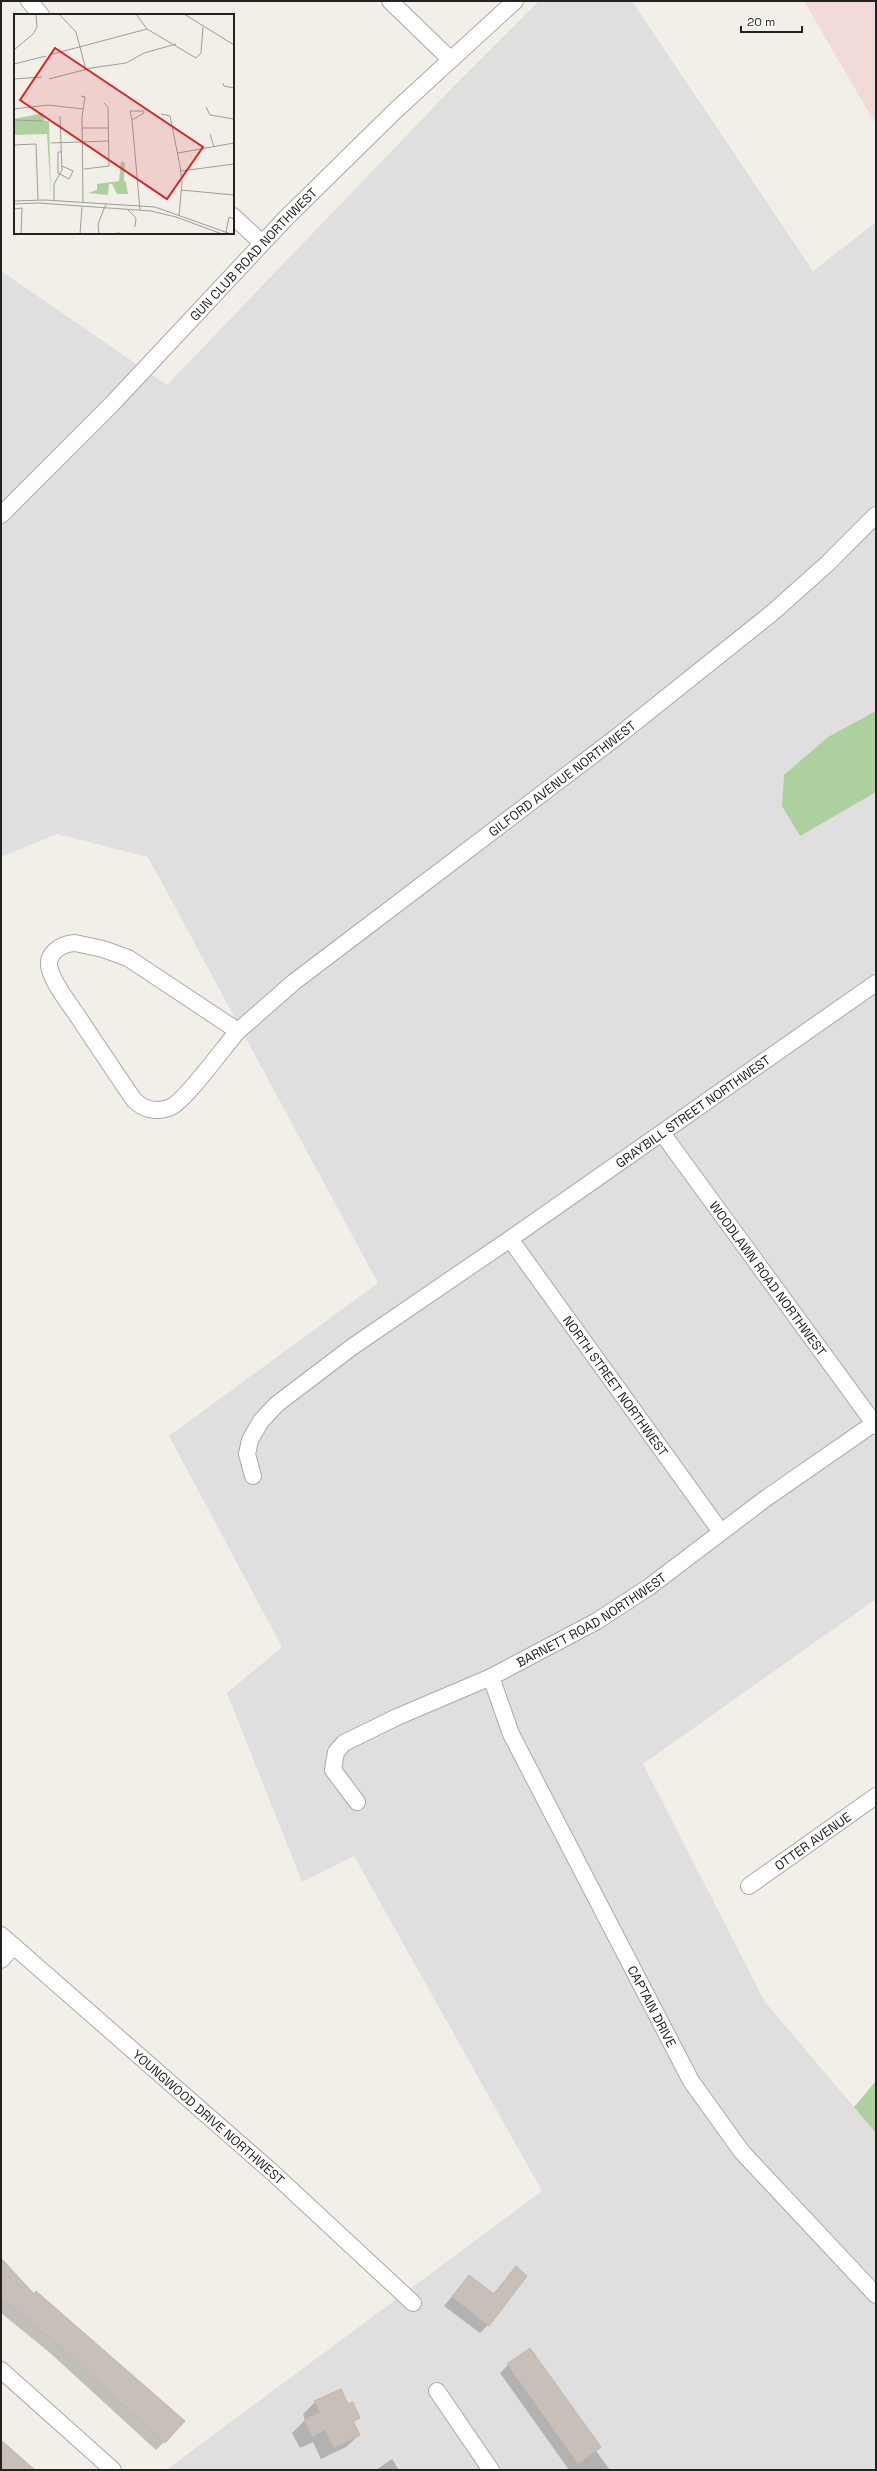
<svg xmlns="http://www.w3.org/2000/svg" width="877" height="2471" font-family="'Space Grotesk',sans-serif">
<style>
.residential{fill:#e0dfdf}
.commercial{fill:#f2dad9}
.forest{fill:#add19e}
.shadow{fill:#0003}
.building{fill:#c7bfb8;stroke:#c4b6ab}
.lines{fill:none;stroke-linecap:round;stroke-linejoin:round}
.street-casing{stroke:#a9a9a9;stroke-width:18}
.street{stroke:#fff;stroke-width:16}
.labels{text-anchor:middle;stroke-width:4;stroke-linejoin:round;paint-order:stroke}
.street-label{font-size:13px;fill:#222;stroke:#fff}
.inset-road{fill:none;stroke:#9f9d99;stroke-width:1}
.view{fill:#d62828;fill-opacity:0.15;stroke:#d62828;stroke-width:2}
.inset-edge{fill:none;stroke:#222;stroke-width:2}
</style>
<rect width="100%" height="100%" fill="#f2efe9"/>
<path class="residential" d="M539 1H632L813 271 876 222V1599L643 1764 765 2002 876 2133V2470H166L542 2191 354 1856 302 1882 227 1693 282 1647 169 1436 378 1283 148 857 57 834 1 857V271L167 385 453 87Z"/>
<path class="commercial" d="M804 1H876V125Z"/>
<g class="forest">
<path d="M876 711V792L800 836 782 806 784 775 828 737Z"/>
<path d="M876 2081V2133L854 2107Z"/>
</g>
<g class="shadow">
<path d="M1 2260 164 2442 156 2450 49 2352 1 2313Z"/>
<path d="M516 2268 488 2325 480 2333 444 2306 469 2276 493 2294Z"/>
<path d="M508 2365 600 2447 596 2451 610 2470H569L500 2373Z"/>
<path d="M315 2402 348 2405 359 2417 353 2423 359 2435 346 2447 321 2459 313 2442 300 2448 292 2433 305 2420 303 2414Z"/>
<path d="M392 2459 399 2470H376Z"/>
</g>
<g class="building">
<path d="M1 2258 34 2294 36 2291 185 2421 165 2443 57 2344 1 2298Z"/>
<path d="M516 2266 527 2276 489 2326 452 2297 469 2275 494 2294Z"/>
<path d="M530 2348 601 2447 578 2464 507 2364Z"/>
<path d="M341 2389 348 2404 353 2402 360 2418 353 2421 360 2435 334 2448 325 2430 312 2437 304 2420 320 2412 314 2401Z"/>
<path d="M1 2440 35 2470H1Z"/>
</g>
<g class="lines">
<g class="street-casing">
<g id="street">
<path d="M29 1 41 15"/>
<path d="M390 1 450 59"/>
<path d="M233 216 262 243"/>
<path id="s1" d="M1 515 112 404 286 218 396 110 515 1"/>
<path d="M75 943 103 949 128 958 238 1031C225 1046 185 1101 171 1107 157 1113 144 1110 134 1100 115 1072 96 1044 77 1015 68 1002 55 986 50 970 45 954 60 944 75 943Z"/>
<path id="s2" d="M238 1031 294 982 618 736 772 613 827 564 876 515"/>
<path id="s3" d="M662 1133 876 1426"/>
<path id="s4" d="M510 1239 721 1532"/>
<path id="s5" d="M253 1476 247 1454 250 1440 261 1421 277 1404 352 1347 510 1239 876 983"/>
<path id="s6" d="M491 1677 511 1734 691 2081 742 2152 876 2295"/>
<path id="s7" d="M357 1802 333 1770 336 1752 344 1743 397 1717 491 1677 597 1621 649 1587 765 1499 876 1422"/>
<path id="s8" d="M749 1886 876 1796"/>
<path id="s9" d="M1 1935 272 2172 413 2303"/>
<path d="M1 1960 14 1946"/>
<path d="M1 2370 113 2470"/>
<path d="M437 2391 491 2470"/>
</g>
</g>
<use href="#street" class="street"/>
</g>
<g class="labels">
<g class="street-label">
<text dy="5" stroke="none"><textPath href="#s1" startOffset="363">GUN CLUB ROAD NORTHWEST</textPath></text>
<text dy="5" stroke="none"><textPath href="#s2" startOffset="411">GILFORD AVENUE NORTHWEST</textPath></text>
<text dy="5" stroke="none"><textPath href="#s5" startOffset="591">GRAYBILL STREET NORTHWEST</textPath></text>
<text dy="5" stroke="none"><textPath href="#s3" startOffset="180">WOODLAWN ROAD NORTHWEST</textPath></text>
<text dy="5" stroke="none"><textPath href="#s4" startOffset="181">NORTH STREET NORTHWEST</textPath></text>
<text dy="5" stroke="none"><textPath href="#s7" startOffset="347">BARNETT ROAD NORTHWEST</textPath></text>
<text dy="5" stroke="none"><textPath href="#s8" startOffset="78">OTTER AVENUE</textPath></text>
<text dy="5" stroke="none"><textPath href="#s6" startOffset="367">CAPTAIN DRIVE</textPath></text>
<text dy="5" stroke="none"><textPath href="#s9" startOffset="276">YOUNGWOOD DRIVE NORTHWEST</textPath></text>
</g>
</g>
<g transform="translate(14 14)">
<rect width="220" height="220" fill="#f2efe9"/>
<path d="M29 99 31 107H35L37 183 33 120 0 121V105ZM107 147 111 149 110 167 112 168 114 180H103L98 170H95L94 181 74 179 83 176V170L105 167Z" fill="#add19e"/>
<path class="inset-road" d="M45 0 62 18 72 56M122 0 133 15M170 0 220 31M0 36 19 20 23 13 22 0M35 41 133 15 182 44 187 39 189 13M0 50 32 42M0 65 28 63M35 65 77 54 112 49 130 39 162 30M209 69 210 72 220 74M67 82 71 83 68 103 69 189M192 93 196 101 220 105M0 95 34 91 69 95M116 97H129L130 99 118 106ZM147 100 156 102 166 152 168 168 165 202M0 106 28 107M118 106 126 196M68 114H94M196 120 200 133M37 129 94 127M0 131 22 130 24 186M47 138H44V159L55 165 59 157 48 152M164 139 220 129M70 155 95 152 94 93 90 89M167 157 220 150M167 176 220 181M40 186V170L48 156 46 102M0 187 31 186 141 193 217 220M0 190 24 189 137 197 162 203 208 220M0 195 8 194 7 220M114 196 122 204 121 213M212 218 215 203 220 205M66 220 68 193M85 220 84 210 92 190M93 220 106 219"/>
<path class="view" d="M41 34 189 133 153 185 6 86Z"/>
<rect width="220" height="220" class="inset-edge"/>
</g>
<rect width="877" height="2471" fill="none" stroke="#222222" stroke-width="4"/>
<path d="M741 26v6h61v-6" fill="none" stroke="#222222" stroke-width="2"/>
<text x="747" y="26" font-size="12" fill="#222222" stroke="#ffffff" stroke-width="3" paint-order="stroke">20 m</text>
</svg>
